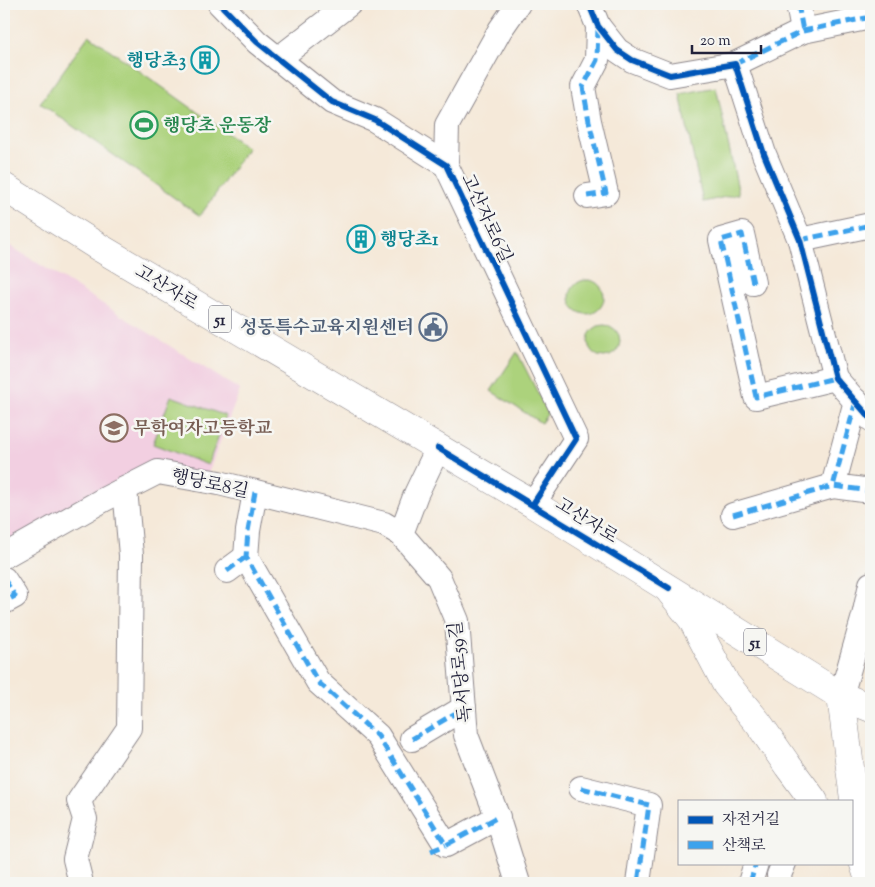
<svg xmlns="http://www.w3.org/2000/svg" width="875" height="887" font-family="'Sorts Mill Goudy','Noto Serif KR',serif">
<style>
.built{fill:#f2cfe1}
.green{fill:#acd27c;stroke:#677a5c}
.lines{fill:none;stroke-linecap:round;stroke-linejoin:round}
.minor-casing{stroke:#8c868a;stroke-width:26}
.secondary-casing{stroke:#8c868a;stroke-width:29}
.primary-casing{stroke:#8c868a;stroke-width:29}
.minor{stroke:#fff;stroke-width:24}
.secondary{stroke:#fff;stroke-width:28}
.primary{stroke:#fff;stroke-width:28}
.quiet{stroke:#3ea2ec;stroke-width:5;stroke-dasharray:10 5;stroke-linecap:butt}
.cycleway-casing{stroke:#f6f6f2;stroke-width:9}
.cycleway{stroke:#0057b8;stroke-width:6}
.labels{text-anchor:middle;stroke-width:5;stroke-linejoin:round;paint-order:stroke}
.shield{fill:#f6f6f2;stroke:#626272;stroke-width:1}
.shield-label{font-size:16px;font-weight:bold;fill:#22223b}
.culture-label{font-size:18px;font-weight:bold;fill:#0d838f;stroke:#f6f6f2;text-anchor:end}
.leisure-label{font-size:18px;font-weight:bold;fill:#27864d;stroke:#f6f6f2;text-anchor:start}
.street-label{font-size:18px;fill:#22223b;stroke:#f6f6f2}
.service-label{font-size:18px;font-weight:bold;fill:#4e5e75;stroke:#f6f6f2;text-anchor:end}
.education-label{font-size:18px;font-weight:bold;fill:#785e54;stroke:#f6f6f2;text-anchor:start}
</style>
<rect width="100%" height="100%" fill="#f6f6f2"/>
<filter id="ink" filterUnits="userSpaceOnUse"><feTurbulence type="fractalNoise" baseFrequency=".02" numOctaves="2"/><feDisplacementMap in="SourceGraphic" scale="10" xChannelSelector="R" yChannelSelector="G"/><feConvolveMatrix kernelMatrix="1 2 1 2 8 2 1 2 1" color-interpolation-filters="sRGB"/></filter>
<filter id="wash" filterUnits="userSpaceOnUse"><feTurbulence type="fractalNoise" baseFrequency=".0096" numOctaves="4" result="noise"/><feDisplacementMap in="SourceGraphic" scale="20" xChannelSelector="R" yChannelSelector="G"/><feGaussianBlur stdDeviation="1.12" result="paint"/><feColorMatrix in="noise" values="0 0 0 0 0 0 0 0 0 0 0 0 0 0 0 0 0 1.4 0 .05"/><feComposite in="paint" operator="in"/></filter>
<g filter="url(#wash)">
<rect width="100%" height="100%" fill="#f5e9d9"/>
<path class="built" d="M4 242 240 390 207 476 158 466 4 549Z"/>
<g class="green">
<path d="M89 35 248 148 200 216 40 103Z"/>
<path d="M716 87 739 194 703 202 680 94Z"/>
<circle cx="587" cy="297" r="17"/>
<circle cx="604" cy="341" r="16"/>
<path d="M517 352 548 413 541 423 491 391Z"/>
<path d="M171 396 226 416 208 465 153 444Z"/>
</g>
</g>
<g filter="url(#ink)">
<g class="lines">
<g class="minor-casing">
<g id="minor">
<path d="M220 4 257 42 332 102 375 120 446 165 576 439 533 504"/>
<path d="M589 4 598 26 617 50 632 60 670 75 735 64 764 154 800 240 835 378 871 419"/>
<path d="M798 4 803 31"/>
<path d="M278 59 349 4"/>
<path d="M735 64 803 31 871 17"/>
<path d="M446 165 447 125 500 30 518 4"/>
<path d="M587 196 606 193 589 121 583 87 597 60 598 26"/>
<path d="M800 240 871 225"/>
<path d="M753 283 742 234 721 240 756 397 835 378"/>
<path d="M856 401 833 486 871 491"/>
<path d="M438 448 416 494 401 534 439 578 457 621 466 735 496 813 518 883"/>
<path d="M255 492 248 531 246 557 318 682 378 736 446 845 498 817"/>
<path d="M733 515 833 486"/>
<path d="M4 556 103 500 158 472 219 483 384 524 401 534"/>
<path d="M227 571 246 557"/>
<path d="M4 579 15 596 4 602"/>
<path d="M841 696 864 616 871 584"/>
<path d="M412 739 464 708"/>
<path d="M581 788 649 805 638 883"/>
<path d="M81 883 75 859 85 819 79 801 129 728 131 555 125 489"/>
<path d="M750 883 756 863"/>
<path d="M780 883 779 875 784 863"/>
</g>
</g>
<g class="secondary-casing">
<g id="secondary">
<path d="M669 590 692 619 726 684 759 724 788 766 814 801"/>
<path d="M841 696 861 855 870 883"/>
</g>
</g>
<g class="primary-casing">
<path id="primary" d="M4 187 97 246 533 504 841 696 871 708"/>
</g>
<use href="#minor" class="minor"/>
<use href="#secondary" class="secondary"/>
<use href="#primary" class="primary"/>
<g class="quiet">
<path d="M798 4 803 31"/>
<path d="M735 64 803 31 871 17"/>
<path d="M587 196 606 193 589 121 583 87 597 60 598 26"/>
<path d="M800 240 871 225"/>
<path d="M753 283 742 234 721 240 756 397 835 378"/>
<path d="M856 401 833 486 871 491"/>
<path d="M255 492 248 531 246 557 318 682 378 736 446 845 498 817"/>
<path d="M733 515 833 486"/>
<path d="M227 571 246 557"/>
<path d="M4 579 15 596 4 602"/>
<path d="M412 739 464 708"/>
<path d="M581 788 649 805 638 883"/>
<path d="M431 851 446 845"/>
<path d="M750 883 756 863"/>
</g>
<g class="cycleway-casing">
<g id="cycleway">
<path d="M220 4 257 42 332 102 375 120 446 165 576 439 533 504"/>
<path d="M589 4 598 26 617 50 632 60 670 75 735 64 764 154 800 240 835 378 871 419"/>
<path d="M438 448 669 588"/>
</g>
</g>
<use href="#cycleway" class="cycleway"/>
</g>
</g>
<defs>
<g id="building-ring" transform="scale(1.4375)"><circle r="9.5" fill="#f6f6f2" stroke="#0f9aa8" stroke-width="1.5"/><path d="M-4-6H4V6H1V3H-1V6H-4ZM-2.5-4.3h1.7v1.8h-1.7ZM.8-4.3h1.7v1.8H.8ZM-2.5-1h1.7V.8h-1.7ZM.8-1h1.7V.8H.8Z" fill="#0f9aa8"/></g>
<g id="stadium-ring" transform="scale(1.4375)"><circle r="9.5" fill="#f6f6f2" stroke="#2e9e5b" stroke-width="1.5"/><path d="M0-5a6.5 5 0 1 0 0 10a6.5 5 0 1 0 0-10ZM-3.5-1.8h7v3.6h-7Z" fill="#2e9e5b"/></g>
<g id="civic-ring" transform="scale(1.4375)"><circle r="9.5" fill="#f6f6f2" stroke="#5c6f8a" stroke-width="1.5"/><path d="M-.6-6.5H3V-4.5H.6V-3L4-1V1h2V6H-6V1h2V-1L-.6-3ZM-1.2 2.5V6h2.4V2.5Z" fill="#5c6f8a"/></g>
<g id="school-ring" transform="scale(1.4375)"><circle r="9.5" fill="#f6f6f2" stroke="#8d6e63" stroke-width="1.5"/><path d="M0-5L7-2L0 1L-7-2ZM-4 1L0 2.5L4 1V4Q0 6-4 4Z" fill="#8d6e63"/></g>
</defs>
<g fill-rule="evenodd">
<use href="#building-ring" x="205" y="60"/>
<use href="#stadium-ring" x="144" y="125"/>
<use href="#building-ring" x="361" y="239"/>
<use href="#civic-ring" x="433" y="327"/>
<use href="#school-ring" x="114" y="428"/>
</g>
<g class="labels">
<g class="shield">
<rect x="209" y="305.5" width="22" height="27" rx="4"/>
<rect x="744" y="628.5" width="22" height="27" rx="4"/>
</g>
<g class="shield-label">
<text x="220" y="325">51</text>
<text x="755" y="648">51</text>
</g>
<g class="culture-label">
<text x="186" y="66">행당초3</text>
<text x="380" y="245" text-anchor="start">행당초1</text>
</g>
<g class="leisure-label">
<text x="163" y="131">행당초 운동장</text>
</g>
<g class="street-label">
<text transform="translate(487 218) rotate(65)" y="6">고산자로6길</text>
<text transform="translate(167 287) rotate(31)" y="6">고산자로</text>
<text transform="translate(210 483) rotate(12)" y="6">행당로8길</text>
<text transform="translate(587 520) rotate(32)" y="6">고산자로</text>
<text transform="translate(460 672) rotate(-96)" y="6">독서당로59길</text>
</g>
<g class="service-label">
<text x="414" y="333">성동특수교육지원센터</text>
</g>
<g class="education-label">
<text x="133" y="434">무학여자고등학교</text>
</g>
</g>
<rect width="875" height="887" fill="none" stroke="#f6f6f2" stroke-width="20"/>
<rect x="678" y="800" width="175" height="65" fill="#f6f6f2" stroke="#a1a1a9"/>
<rect x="688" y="816" width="25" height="8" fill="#0057b8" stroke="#a1a1a9"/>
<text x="722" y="824" font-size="15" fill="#22223b">자전거길</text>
<rect x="688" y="841" width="25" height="8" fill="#3ea2ec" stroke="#a1a1a9"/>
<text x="722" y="850" font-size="15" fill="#22223b">산책로</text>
<path d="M692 45v8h69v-8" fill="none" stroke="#22223b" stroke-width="2.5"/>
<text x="700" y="45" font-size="15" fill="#22223b" stroke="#f6f6f2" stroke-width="4" paint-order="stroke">20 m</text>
</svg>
